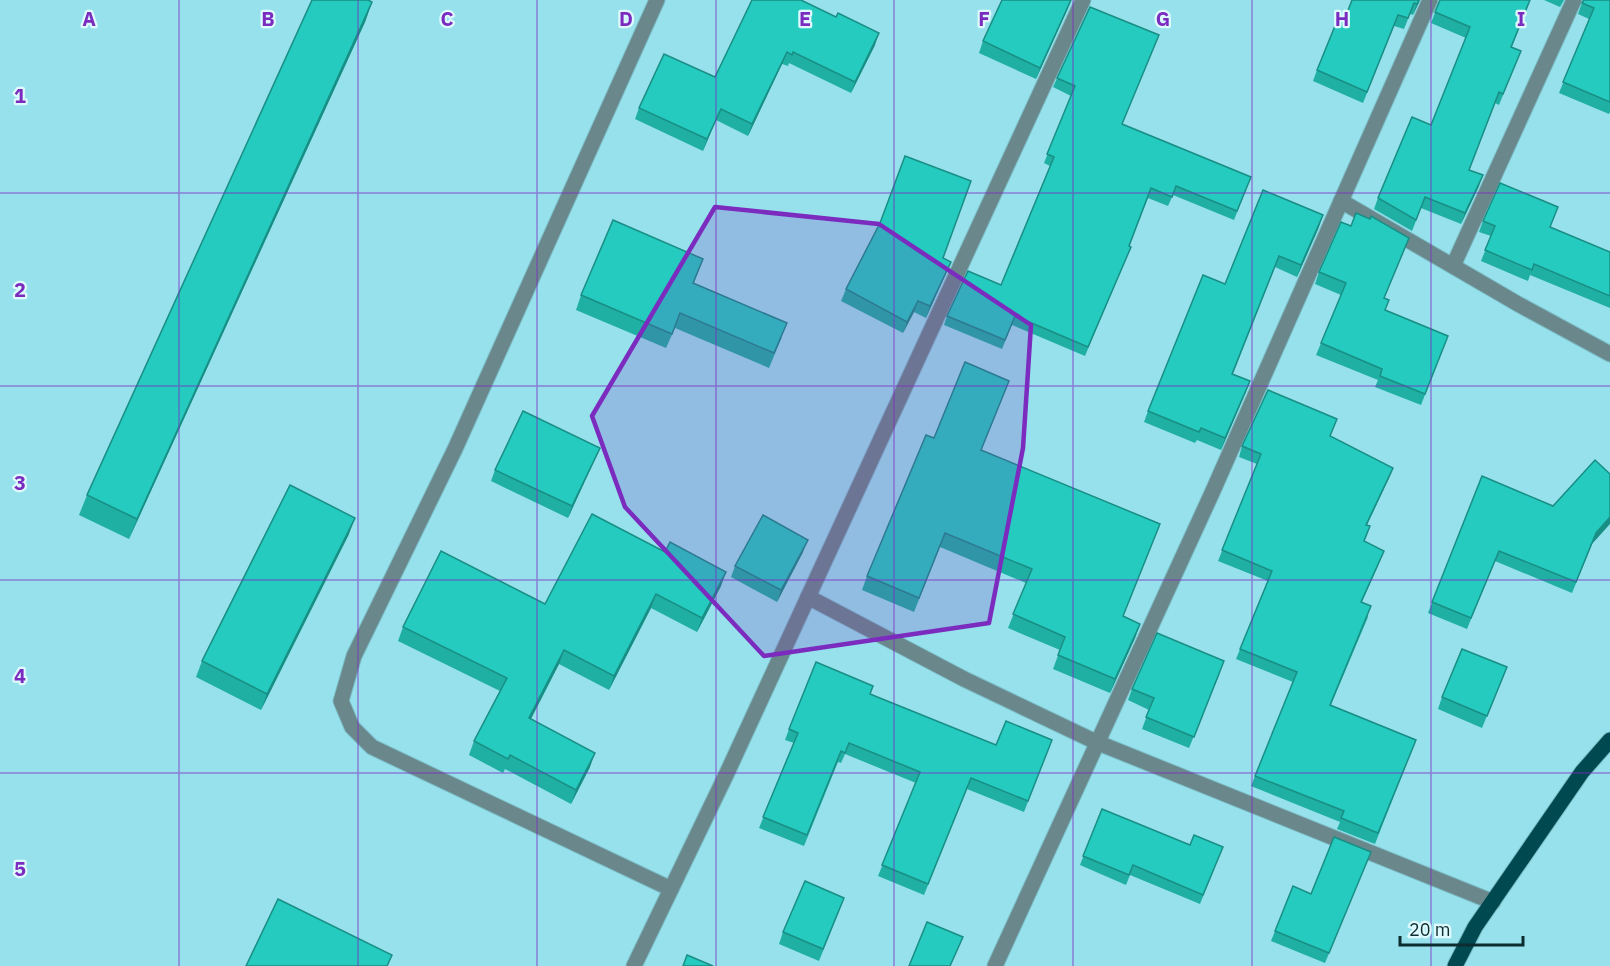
<svg xmlns="http://www.w3.org/2000/svg" width="1610" height="966" font-family="'IBM Plex Sans',sans-serif">
<style>
.lines{fill:none;stroke-linecap:round;stroke-linejoin:round}
.minor-casing{stroke:#7bbdc6;stroke-width:17}
.major-casing{stroke:#7bbdc6;stroke-width:17}
.minor{stroke:#6a878b;stroke-width:15}
.major{stroke:#004950;stroke-width:15}
.wall{fill:#1fafa3}
.shaded-wall{fill:#198e85}
.building{fill:#24cbbe;stroke:#198e85;stroke-width:1.5}
.marked{fill:#7b2cbf;fill-opacity:0.2;stroke:#7b2cbf;stroke-width:4.5;stroke-linejoin:round}
.grid{fill:none;stroke:#7b2cbf;stroke-width:1.5;stroke-opacity:0.55}
.grid-label{font-size:20px;text-anchor:middle;font-weight:bold;fill:#7b2cbf;stroke:#defafe;stroke-width:4.5;stroke-linejoin:round;paint-order:stroke}
</style>
<rect width="100%" height="100%" fill="#97e1ec"/>
<g class="lines">
<g class="minor-casing">
<g id="minor">
<path d="M657 0 455 449 354 656 341 701 352 727 372 747 671 889"/>
<path d="M1341 201 1518 304 1610 354"/>
<path d="M1453 266 1574 0"/>
<path d="M808 597 964 679 1096 742 1493 902"/>
<path d="M634 966 727 773 1083 0"/>
<path d="M995 966 1212 493 1430 0"/>
</g>
</g>
<g class="major-casing">
<path id="major" d="M1455 966 1475 927 1582 772 1610 740"/>
</g>
<use href="#minor" class="minor"/>
<use href="#major" class="major"/>
</g>
<g class="wall">
<path d="M752 0 875 45 851 93 789 63 788 66 782 64 748 136 716 120 703 151 635 119 639 108 715 77Z"/>
<path d="M1420 0 1413 15 1410 14 1404 29 1394 26 1363 103 1313 81 1317 70 1345 18Z"/>
<path d="M1439 0H1530L1512 47 1521 51 1499 105 1495 103 1469 170 1479 186 1461 224 1421 208 1412 231 1374 209 1378 198 1431 125 1466 38 1431 23 1439 2Z"/>
<path d="M1544 0H1564L1560 7Z"/>
<path d="M1583 0H1610V112L1609 114 1559 93 1589 19 1578 14Z"/>
<path d="M372 2 365 22 129 539 79 515 87 495Z"/>
<path d="M1090 7 1122 124 1251 177 1234 220 1173 195 1168 206 1148 198 1129 246 1127 256 1085 356 1012 325 1002 349 944 325 947 316 1001 285 1050 166 1044 163 1071 96 1053 87Z"/>
<path d="M1068 8 1036 79 979 53 983 41Z"/>
<path d="M1483 221 1550 227 1610 252V308L1530 275 1528 281 1481 261 1491 236 1479 232Z"/>
<path d="M1319 227 1297 277 1275 267 1233 374 1250 381 1221 450 1197 440 1195 443 1144 422 1148 411 1225 284Z"/>
<path d="M943 258 946 273 926 318 914 312 903 333 841 301 846 289Z"/>
<path d="M703 259 694 283 782 337 769 368 675 328 666 348 576 310 581 295Z"/>
<path d="M1319 272 1385 299 1386 310 1448 336 1421 405 1375 387 1378 380 1316 355 1341 295 1315 284Z"/>
<path d="M1009 381 981 451 1160 524 1123 617 1140 624 1135 638 1110 693 1053 669 1060 650 1008 628 1026 583 940 547 914 612 862 590 867 576 934 438Z"/>
<path d="M1331 436 1393 468 1389 478 1367 525 1364 541 1380 561 1362 602 1368 617 1331 705 1416 740 1375 844 1337 829 1340 822 1251 786 1293 682 1236 659 1268 581 1218 561 1257 464 1239 457 1242 446Z"/>
<path d="M600 448 595 459 568 518 491 481 495 470Z"/>
<path d="M1482 476 1592 544 1572 593 1495 561 1467 629 1428 613Z"/>
<path d="M349 534 261 710 196 677 202 661Z"/>
<path d="M803 552 777 602 731 577 735 566Z"/>
<path d="M721 586 697 632 651 608 609 690 559 664 531 719 590 767 571 804 505 769 503 773 469 755 474 741 500 691 398 641 403 627 545 604Z"/>
<path d="M1507 667 1482 728 1438 709 1442 697Z"/>
<path d="M1220 673 1189 748 1142 729 1149 710 1128 700 1132 689Z"/>
<path d="M870 694 996 745 1052 740 1024 812 967 789 924 895 878 876 916 783 845 754 841 763 838 762 804 846 759 828 794 743 785 740 789 729Z"/>
<path d="M1102 809 1190 845 1223 847 1200 904 1130 875 1126 885 1080 865Z"/>
<path d="M1371 852 1325 963 1271 941 1275 931Z"/>
<path d="M840 909 819 961 779 944 783 932Z"/>
</g>
<g class="shaded-wall">
<path d="M1071 0 1068 8 1036 79 1040 68Z"/>
<path d="M1419 0H1420L1413 15 1417 4Z"/>
<path d="M372 2 365 22 129 539 137 519Z"/>
<path d="M879 33 875 45 851 93 855 82Z"/>
<path d="M787 52 782 64 748 136 752 124Z"/>
<path d="M721 109 716 120 703 151 707 139Z"/>
<path d="M1483 175 1479 186 1461 224 1465 213Z"/>
<path d="M1323 215 1319 227 1297 277 1301 265Z"/>
<path d="M951 262 946 273 926 318 930 306Z"/>
<path d="M918 301 914 312 903 333 907 322Z"/>
<path d="M1250 381 1246 392 1221 450 1225 438Z"/>
<path d="M600 448 595 459 568 518 572 506Z"/>
<path d="M1393 468 1389 478 1362 535 1366 525Z"/>
<path d="M1610 517V524L1592 544 1572 593 1596 533Z"/>
<path d="M355 518 349 534 261 710 267 694Z"/>
<path d="M808 540 803 552 777 602 781 590Z"/>
<path d="M1384 551 1380 561 1357 612 1361 602Z"/>
<path d="M726 572 721 586 697 632 702 618Z"/>
<path d="M656 594 651 608 609 690 614 676Z"/>
<path d="M1140 624 1135 638 1110 693 1115 679Z"/>
<path d="M564 650 559 664 524 732 529 718Z"/>
<path d="M595 753 590 767 571 804 576 790Z"/>
</g>
<g class="building">
<path d="M312 0H368L372 2 137 519 87 495Z"/>
<path d="M752 0H801L836 17 838 13 879 33 855 82 793 52 792 55 787 52 752 124 721 109 707 139 639 108 664 54 715 77Z"/>
<path d="M1002 0H1071L1040 68 983 41Z"/>
<path d="M1352 0H1419L1417 4 1414 3 1408 18 1398 15 1367 92 1317 70 1339 16 1345 18Z"/>
<path d="M1440 0H1530L1511 47 1521 51 1503 94 1499 92 1469 170 1483 175 1465 213 1425 197 1416 220 1378 198 1412 117 1431 125 1470 27 1435 12Z"/>
<path d="M1584 0H1610V102L1563 82 1594 8 1582 3Z"/>
<path d="M1090 7 1159 35 1122 124 1251 177 1237 211 1176 186 1172 197 1151 188 1129 246 1131 247 1088 347 1015 316 1005 340 947 316 968 271 1001 285 1054 157 1047 154 1075 86 1057 78Z"/>
<path d="M905 156 971 181 943 258 951 262 930 306 918 301 907 322 846 289 880 223Z"/>
<path d="M1500 183 1558 207 1550 227 1610 252V296L1534 264 1532 270 1485 250 1495 226 1483 221Z"/>
<path d="M1263 190 1323 215 1301 265 1279 256 1232 374 1250 381 1225 438 1201 428 1199 432 1148 411 1203 275 1225 284Z"/>
<path d="M1356 213 1370 219 1371 216 1409 238 1384 298 1389 300 1385 310 1448 336 1425 394 1380 376 1382 369 1321 343 1346 283 1319 272 1341 222 1351 226Z"/>
<path d="M613 220 703 259 693 283 787 323 774 353 680 313 672 334 581 295Z"/>
<path d="M965 362 1009 381 981 450 1160 524 1123 616 1140 624 1115 679 1058 655 1065 637 1013 614 1032 569 945 533 919 598 867 576 926 435 934 438Z"/>
<path d="M1268 390 1337 419 1330 436 1393 468 1366 525 1370 526 1364 541 1384 551 1361 602 1371 606 1330 705 1416 740 1378 833 1341 818 1344 811 1255 776 1297 672 1240 649 1272 571 1222 550 1261 454 1242 446Z"/>
<path d="M523 411 600 448 572 506 495 470Z"/>
<path d="M1595 460 1610 474V517L1596 533 1576 582 1499 551 1471 618 1432 602 1482 476 1553 506Z"/>
<path d="M290 485 355 518 267 694 202 661Z"/>
<path d="M592 514 665 552 670 542 726 572 702 618 656 594 614 676 564 650 529 718 595 753 576 790 510 755 508 759 474 741 507 678 403 627 441 551 545 604Z"/>
<path d="M763 515 808 540 781 590 735 566Z"/>
<path d="M1157 633 1224 661 1194 737 1146 717 1154 698 1132 689Z"/>
<path d="M1462 649 1507 667 1487 716 1442 697Z"/>
<path d="M816 662 873 686 870 694 996 745 1006 721 1052 740 1028 801 971 778 928 884 882 865 920 772 849 743 845 753 841 751 807 835 763 817 798 733 789 729Z"/>
<path d="M1102 809 1190 845 1194 835 1223 847 1203 895 1133 865 1129 875 1083 856Z"/>
<path d="M1334 837 1371 852 1329 953 1275 931 1293 886 1311 894Z"/>
<path d="M805 881 844 898 823 949 783 932Z"/>
<path d="M278 899 392 955 387 966H246Z"/>
<path d="M927 922 963 937 950 966H909Z"/>
<path d="M687 955 713 966H683Z"/>
</g>
<path class="marked" d="M715 207 879 224 1031 325 1023 448 989 623 764 656 625 507 592 416Z"/>
<path class="grid" d="M179 0V966M358 0V966M537 0V966M716 0V966M894 0V966M1073 0V966M1252 0V966M1431 0V966M0 193H1610M0 386H1610M0 580H1610M0 773H1610"/>
<g class="grid-label">
<text x="89" y="26">A</text>
<text x="268" y="26">B</text>
<text x="447" y="26">C</text>
<text x="626" y="26">D</text>
<text x="805" y="26">E</text>
<text x="984" y="26">F</text>
<text x="1163" y="26">G</text>
<text x="1342" y="26">H</text>
<text x="1521" y="26">I</text>
<text x="20" y="103">1</text>
<text x="20" y="297">2</text>
<text x="20" y="490">3</text>
<text x="20" y="683">4</text>
<text x="20" y="876">5</text>
</g>
<path d="M1400 936v9h123v-9" fill="none" stroke="#0d2c30" stroke-width="3"/>
<text x="1409" y="936" font-size="18" fill="#0d2c30" stroke="#defafe" stroke-width="4.5" paint-order="stroke">20 m</text>
</svg>
